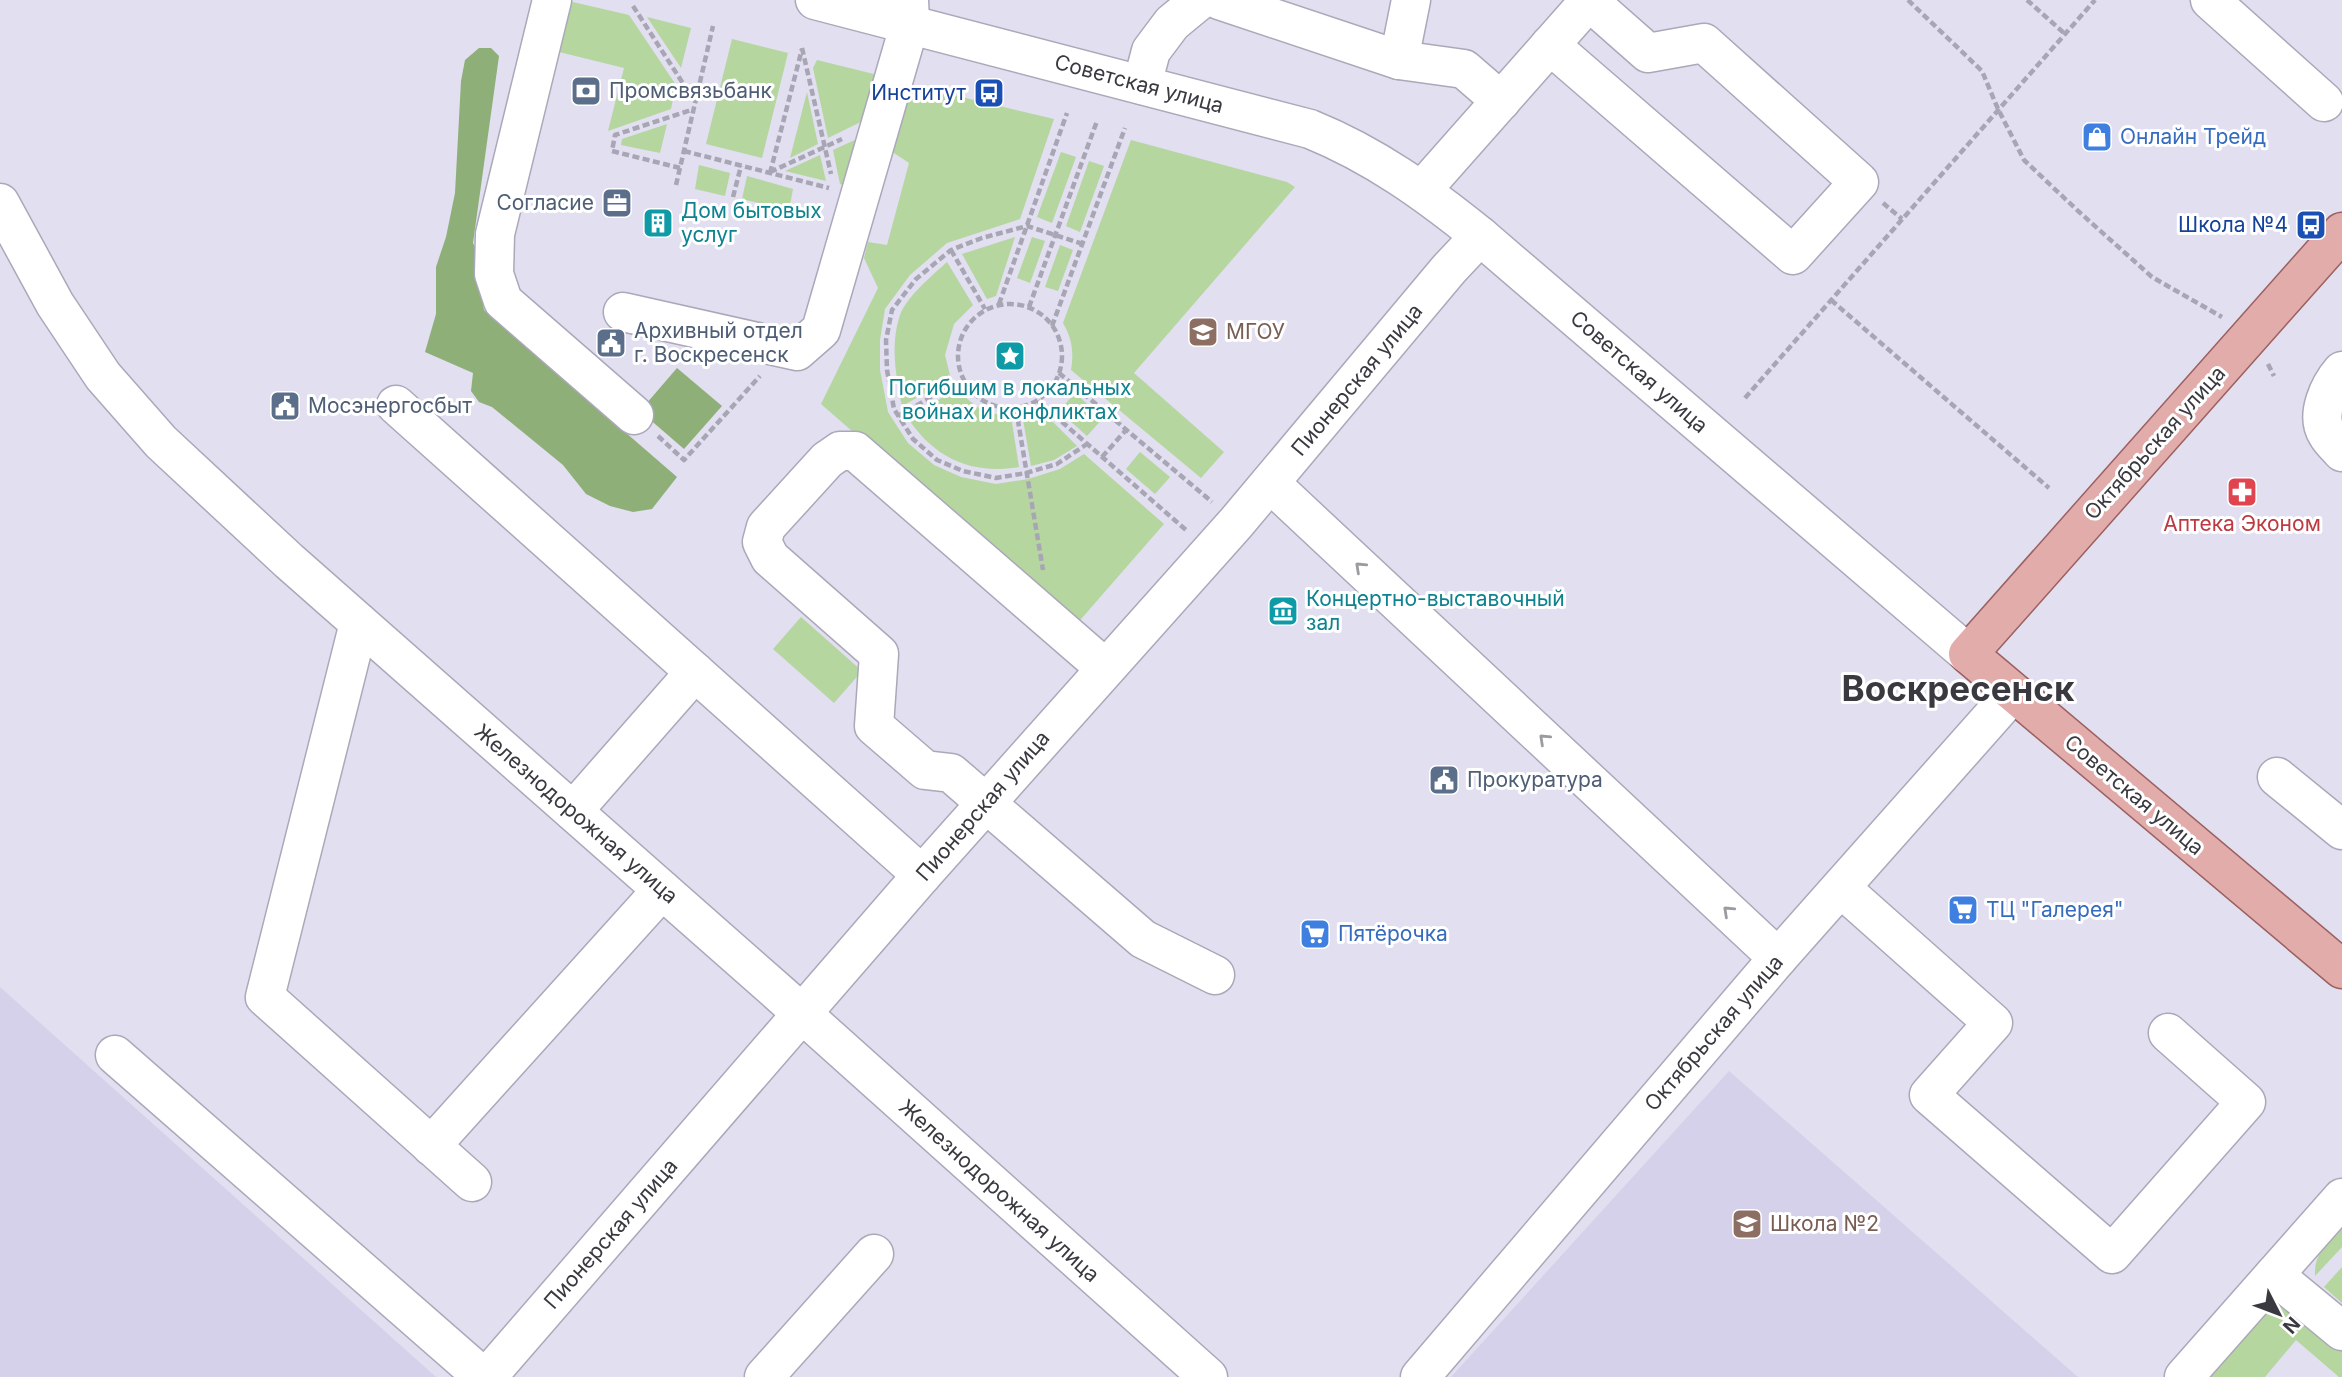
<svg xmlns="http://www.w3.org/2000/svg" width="2342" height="1377" font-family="Inter,sans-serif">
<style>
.built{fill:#d5d1ea}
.green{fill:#b5d69f}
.forest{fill:#8eaf77}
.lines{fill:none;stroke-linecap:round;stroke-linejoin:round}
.minor-casing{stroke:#aba8b9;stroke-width:41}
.major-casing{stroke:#9b6060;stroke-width:41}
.path{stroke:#a8a6b4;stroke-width:4.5;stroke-dasharray:7 3.5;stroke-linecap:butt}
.minor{stroke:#fff;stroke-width:38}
.major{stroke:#e2acaa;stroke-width:38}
.oneway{stroke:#9c9ca0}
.labels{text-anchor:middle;stroke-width:6;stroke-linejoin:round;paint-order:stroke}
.street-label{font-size:21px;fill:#3a3940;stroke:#fff}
.service-label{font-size:21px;fill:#4e5e75;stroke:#fff;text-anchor:start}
.transit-label{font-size:21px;fill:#164399;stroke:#fff;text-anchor:end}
.shop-label{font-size:21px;fill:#366cbe;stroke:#fff;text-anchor:start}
.culture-label{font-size:21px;fill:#0d838f;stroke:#fff;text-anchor:start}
.education-label{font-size:21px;fill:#785e54;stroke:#fff;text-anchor:start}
.health-label{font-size:21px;fill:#be3a42;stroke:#fff}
.town-label{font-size:35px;font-weight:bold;fill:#3a3940;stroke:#fff}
</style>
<rect width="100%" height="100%" fill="#e1dff0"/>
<g class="built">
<path d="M0 987 436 1377H0Z"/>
<path d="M1729 1071 2078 1377H1451Z"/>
</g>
<g class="green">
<path d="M564 0 629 15 676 85 671 109 608 131 624 68 551 50Z"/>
<path d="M647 17 691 28 681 68Z"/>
<path d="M732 39 788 53 762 158 706 144Z"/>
<path d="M817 60 886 77 875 115 828 138 813 68Z"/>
<path d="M903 83 1054 119 1020 219 947 243 910 275 885 309 880 340V370L888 412 908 443 934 465 961 477 996 484 1028 479 1060 469 1084 454 1164 524 1075 626 821 404 878 288 864 258 868 242 887 245 909 163 885 147Z"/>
<path d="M807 92 818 144 790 158Z"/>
<path d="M667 124 660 153 621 145 622 139Z"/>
<path d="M859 138 846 186 840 184 833 150Z"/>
<path d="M1131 140 1287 182 1295 187 1134 373 1224 452 1201 478 1071 370C1074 352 1072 338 1063 323Z"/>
<path d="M1061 152 1076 157 1052 223 1037 217Z"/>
<path d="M820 155 826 181 785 171Z"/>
<path d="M1089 161 1104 166 1080 232 1066 226Z"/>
<path d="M699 165 730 173 725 196 695 189Z"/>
<path d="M747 176 793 189 789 210 742 199Z"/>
<path d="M1015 237 996 296 987 299 962 254Z"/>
<path d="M1032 237 1045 241 1030 283 1017 278Z"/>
<path d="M1060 245 1073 250 1058 291 1045 287Z"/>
<path d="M947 262 973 305 954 324 945 355 951 379 902 406C896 377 890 344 900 315 907 296 933 275 947 262Z"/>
<path d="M958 389C975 408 985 414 1011 416L1019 467C971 475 934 458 907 417Z"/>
<path d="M1075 393 1103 418 1087 436 1059 411Z"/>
<path d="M1038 407 1077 446 1054 460 1031 466 1022 414Z"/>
<path d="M1140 452 1170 477 1155 494 1126 469Z"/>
<path d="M801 617 862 671 834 703 773 649Z"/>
<path d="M2342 1226V1247L2315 1276C2314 1253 2328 1242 2342 1226Z"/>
<path d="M2342 1267V1303L2324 1287Z"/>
<path d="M2288 1306 2342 1345V1377H2339L2296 1340 2265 1377H2207L2267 1311 2279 1307Z"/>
</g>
<g class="forest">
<path d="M479 48H491L499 56 473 243C482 260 480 289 484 310L677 477 652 509 633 512 610 506 586 494 563 465 492 407 479 402 471 391 473 373 425 352 436 314V267L446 237 455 193 461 81 465 60Z"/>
<path d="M677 368 722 406 684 449 640 411Z"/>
</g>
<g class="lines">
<g class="minor-casing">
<g id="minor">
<path d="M552 0 495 234 494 274 503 301 634 415"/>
<path d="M815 0 1310 129C1374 155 1427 193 1480 236L1968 654"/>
<path d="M1219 0 1399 60 1464 69 1501 101"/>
<path d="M2210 0 2324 102"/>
<path d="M1550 45 1793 255 1859 182 1704 43 1648 53 1589 1"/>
<path d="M1399 60 1411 0"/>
<path d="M1142 85 1151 51 1172 23 1200 0"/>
<path d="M1422 190 1590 0"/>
<path d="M0 203 55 304 103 376 161 442 289 561 779 993 1208 1377"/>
<path d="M623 312 797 351 821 330 910 23 909 0"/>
<path d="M2342 371C2329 386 2315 415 2327 434 2331 441 2337 446 2342 452"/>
<path d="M396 405 922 875"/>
<path d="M1270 483 1778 958"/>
<path d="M359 623 265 997 472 1182"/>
<path d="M1105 668 855 451H840L827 460 766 527 762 542 770 558 879 654 874 726 925 770 951 773 1143 939 1215 975"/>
<path d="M2277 777 2342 830"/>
<path d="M573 811 695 672"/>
<path d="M1841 888 1993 1023 1929 1095 2112 1254 2246 1102 2168 1033"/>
<path d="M115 1055 483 1377"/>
<path d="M431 1146 662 890"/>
<path d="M2274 1275 2342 1331"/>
<path d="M487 1377 922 875 1236 523 1449 269 1480 236"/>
<path d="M764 1377 874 1254"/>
<path d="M1420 1377 1778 958 2013 693"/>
<path d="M2184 1377 2342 1198"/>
</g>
</g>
<g class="major-casing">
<path id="major" d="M2342 232 1968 654 2342 969"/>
</g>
<g class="path">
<path d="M1908 0 1982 71 1998 109 2024 160 2077 210 2152 277 2222 317"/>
<path d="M2027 0 2065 34"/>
<path d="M633 6 695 102"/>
<path d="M802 48 831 174"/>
<path d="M684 151 829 188"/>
<path d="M680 168 612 151 615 135 694 109"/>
<path d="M770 172 842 139"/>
<path d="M770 173 802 49"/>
<path d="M676 185 713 26"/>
<path d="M733 197 741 166"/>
<path d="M1883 203 1902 219"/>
<path d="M1083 244 1027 226 982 238 951 250 916 279 892 310 886 340 887 370 894 409 913 439 937 460 963 471 996 478 1026 473 1057 464 1087 444"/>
<path d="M951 250 985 309"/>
<path d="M1831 300 2049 488"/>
<circle cx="1010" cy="356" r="52"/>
<path d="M999 304 1067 113"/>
<path d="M1029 307 1097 121"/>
<path d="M1052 326 1125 128"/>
<path d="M2268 364 2274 376"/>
<path d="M1059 373 1212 502"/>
<path d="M1745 398 2095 0"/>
<path d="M1038 401 1186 530"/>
<path d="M1016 409 1043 570"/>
<path d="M898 416 962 380"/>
<path d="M658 436 684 460 760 376"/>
<path d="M1102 457 1126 430"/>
</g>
<use href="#minor" class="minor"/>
<use href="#major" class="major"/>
</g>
<defs><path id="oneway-chevron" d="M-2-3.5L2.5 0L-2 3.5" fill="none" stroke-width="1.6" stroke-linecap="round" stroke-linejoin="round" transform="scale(1.75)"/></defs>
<g class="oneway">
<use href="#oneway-chevron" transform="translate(1360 567) rotate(-137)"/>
<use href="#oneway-chevron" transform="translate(1544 739) rotate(-137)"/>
<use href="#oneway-chevron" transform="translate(1728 911) rotate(-137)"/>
</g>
<defs>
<g id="bank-square" transform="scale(1.575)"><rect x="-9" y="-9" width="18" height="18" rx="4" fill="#5c6f8a" stroke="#fff"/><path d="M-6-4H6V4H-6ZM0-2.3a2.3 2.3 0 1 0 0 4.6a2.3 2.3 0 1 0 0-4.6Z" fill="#fff"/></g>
<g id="bus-square" transform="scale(1.575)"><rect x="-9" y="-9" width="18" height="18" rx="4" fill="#1a4fb4" stroke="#fff"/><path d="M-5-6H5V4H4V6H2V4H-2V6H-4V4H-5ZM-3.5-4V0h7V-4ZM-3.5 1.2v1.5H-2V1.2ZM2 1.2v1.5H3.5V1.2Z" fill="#fff"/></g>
<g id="shop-square" transform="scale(1.575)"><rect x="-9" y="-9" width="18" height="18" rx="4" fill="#3f7fe0" stroke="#fff"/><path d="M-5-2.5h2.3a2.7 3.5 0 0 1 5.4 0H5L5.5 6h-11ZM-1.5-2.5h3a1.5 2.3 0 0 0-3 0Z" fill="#fff"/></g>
<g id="office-square" transform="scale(1.575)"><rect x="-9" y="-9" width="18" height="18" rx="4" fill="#5c6f8a" stroke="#fff"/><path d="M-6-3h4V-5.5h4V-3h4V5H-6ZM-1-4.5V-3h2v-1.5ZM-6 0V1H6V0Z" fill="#fff"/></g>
<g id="building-square" transform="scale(1.575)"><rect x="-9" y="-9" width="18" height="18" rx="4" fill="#0f9aa8" stroke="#fff"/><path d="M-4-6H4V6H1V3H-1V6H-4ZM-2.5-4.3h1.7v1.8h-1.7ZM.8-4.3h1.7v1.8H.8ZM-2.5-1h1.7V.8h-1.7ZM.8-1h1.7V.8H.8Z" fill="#fff"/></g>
<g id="university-square" transform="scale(1.575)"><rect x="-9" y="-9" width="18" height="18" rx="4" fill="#8d6e63" stroke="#fff"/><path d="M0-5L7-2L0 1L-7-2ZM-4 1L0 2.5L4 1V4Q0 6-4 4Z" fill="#fff"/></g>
<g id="civic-square" transform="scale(1.575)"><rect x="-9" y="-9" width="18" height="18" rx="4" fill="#5c6f8a" stroke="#fff"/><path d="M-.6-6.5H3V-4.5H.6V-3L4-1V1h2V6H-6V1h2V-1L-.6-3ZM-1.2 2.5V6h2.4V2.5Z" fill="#fff"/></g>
<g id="sight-square" transform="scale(1.575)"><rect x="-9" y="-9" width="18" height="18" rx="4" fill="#0f9aa8" stroke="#fff"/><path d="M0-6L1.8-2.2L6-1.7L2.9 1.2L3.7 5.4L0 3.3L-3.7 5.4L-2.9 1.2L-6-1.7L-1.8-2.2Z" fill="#fff"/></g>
<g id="pharmacy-square" transform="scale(1.575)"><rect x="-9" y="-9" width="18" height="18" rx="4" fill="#e0444e" stroke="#fff"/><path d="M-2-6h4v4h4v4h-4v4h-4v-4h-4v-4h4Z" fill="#fff"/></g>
<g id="museum-square" transform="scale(1.575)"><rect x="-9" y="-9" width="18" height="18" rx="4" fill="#0f9aa8" stroke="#fff"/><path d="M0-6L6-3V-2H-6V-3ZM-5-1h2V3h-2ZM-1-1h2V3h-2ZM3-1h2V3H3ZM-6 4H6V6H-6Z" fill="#fff"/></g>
<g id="supermarket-square" transform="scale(1.575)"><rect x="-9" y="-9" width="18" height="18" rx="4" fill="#3f7fe0" stroke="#fff"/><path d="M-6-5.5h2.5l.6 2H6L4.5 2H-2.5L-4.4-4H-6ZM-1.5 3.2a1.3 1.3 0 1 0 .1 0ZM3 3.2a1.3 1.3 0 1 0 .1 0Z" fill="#fff"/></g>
<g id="school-square" transform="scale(1.575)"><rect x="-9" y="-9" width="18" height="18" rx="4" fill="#8d6e63" stroke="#fff"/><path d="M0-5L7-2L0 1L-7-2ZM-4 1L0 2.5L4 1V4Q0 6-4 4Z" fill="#fff"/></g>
</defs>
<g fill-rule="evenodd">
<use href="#bank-square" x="586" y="91"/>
<use href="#bus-square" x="989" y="93"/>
<use href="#shop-square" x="2097" y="137"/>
<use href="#office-square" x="617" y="203"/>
<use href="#building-square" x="658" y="223"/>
<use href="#bus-square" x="2311" y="225"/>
<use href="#university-square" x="1203" y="332"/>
<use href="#civic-square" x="611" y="343"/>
<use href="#sight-square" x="1010" y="356"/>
<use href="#civic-square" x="285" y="406"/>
<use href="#pharmacy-square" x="2242" y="492"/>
<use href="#museum-square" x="1283" y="611"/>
<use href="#civic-square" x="1444" y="780"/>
<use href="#supermarket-square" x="1963" y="910"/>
<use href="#supermarket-square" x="1315" y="934"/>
<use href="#school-square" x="1747" y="1224"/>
</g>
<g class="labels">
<g class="street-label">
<text transform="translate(1139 84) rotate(15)" y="7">Советская улица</text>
<text transform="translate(1639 372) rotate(41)" y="7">Советская улица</text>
<text transform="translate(1357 380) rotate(-50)" y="7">Пионерская улица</text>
<text transform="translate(2155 443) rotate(-48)" y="7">Октябрьская улица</text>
<text transform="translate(2134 795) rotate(40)" y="7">Советская улица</text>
<text transform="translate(983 806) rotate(-49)" y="7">Пионерская улица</text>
<text transform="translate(576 814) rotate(41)" y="7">Железнодорожная улица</text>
<text transform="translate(1714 1033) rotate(-49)" y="7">Октябрьская улица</text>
<text transform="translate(999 1191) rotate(42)" y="7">Железнодорожная улица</text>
<text transform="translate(611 1234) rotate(-49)" y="7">Пионерская улица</text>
</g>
<g class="service-label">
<text x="609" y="98">Промсвязьбанк</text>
<text x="594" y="210" text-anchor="end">Согласие</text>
<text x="634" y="338">Архивный отдел<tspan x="634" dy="24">г. Воскресенск</tspan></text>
<text x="308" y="413">Мосэнергосбыт</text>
<text x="1467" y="787">Прокуратура</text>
</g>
<g class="transit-label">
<text x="966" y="100">Институт</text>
<text x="2288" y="232">Школа №4</text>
</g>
<g class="shop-label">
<text x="2120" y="144">Онлайн Трейд</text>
<text x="1986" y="917">ТЦ "Галерея"</text>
<text x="1338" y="941">Пятёрочка</text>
</g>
<g class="culture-label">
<text x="681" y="218">Дом бытовых<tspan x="681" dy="24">услуг</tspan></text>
<text x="1010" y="395" text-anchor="middle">Погибшим в локальных<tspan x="1010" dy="24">войнах и конфликтах</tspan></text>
<text x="1306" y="606">Концертно-выставочный<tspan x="1306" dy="24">зал</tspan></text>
</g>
<g class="education-label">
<text x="1226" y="339">МГОУ</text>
<text x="1770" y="1231">Школа №2</text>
</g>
<g class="health-label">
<text x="2242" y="531">Аптека Эконом</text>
</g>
<g class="town-label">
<text x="1958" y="701">Воскресенск</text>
</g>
</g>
<g transform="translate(2279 1314) rotate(132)" stroke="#ffffff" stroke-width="5" paint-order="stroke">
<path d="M0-5L12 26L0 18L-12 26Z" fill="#3a3940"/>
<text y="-10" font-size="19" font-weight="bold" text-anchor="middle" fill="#3a3940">N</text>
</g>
</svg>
